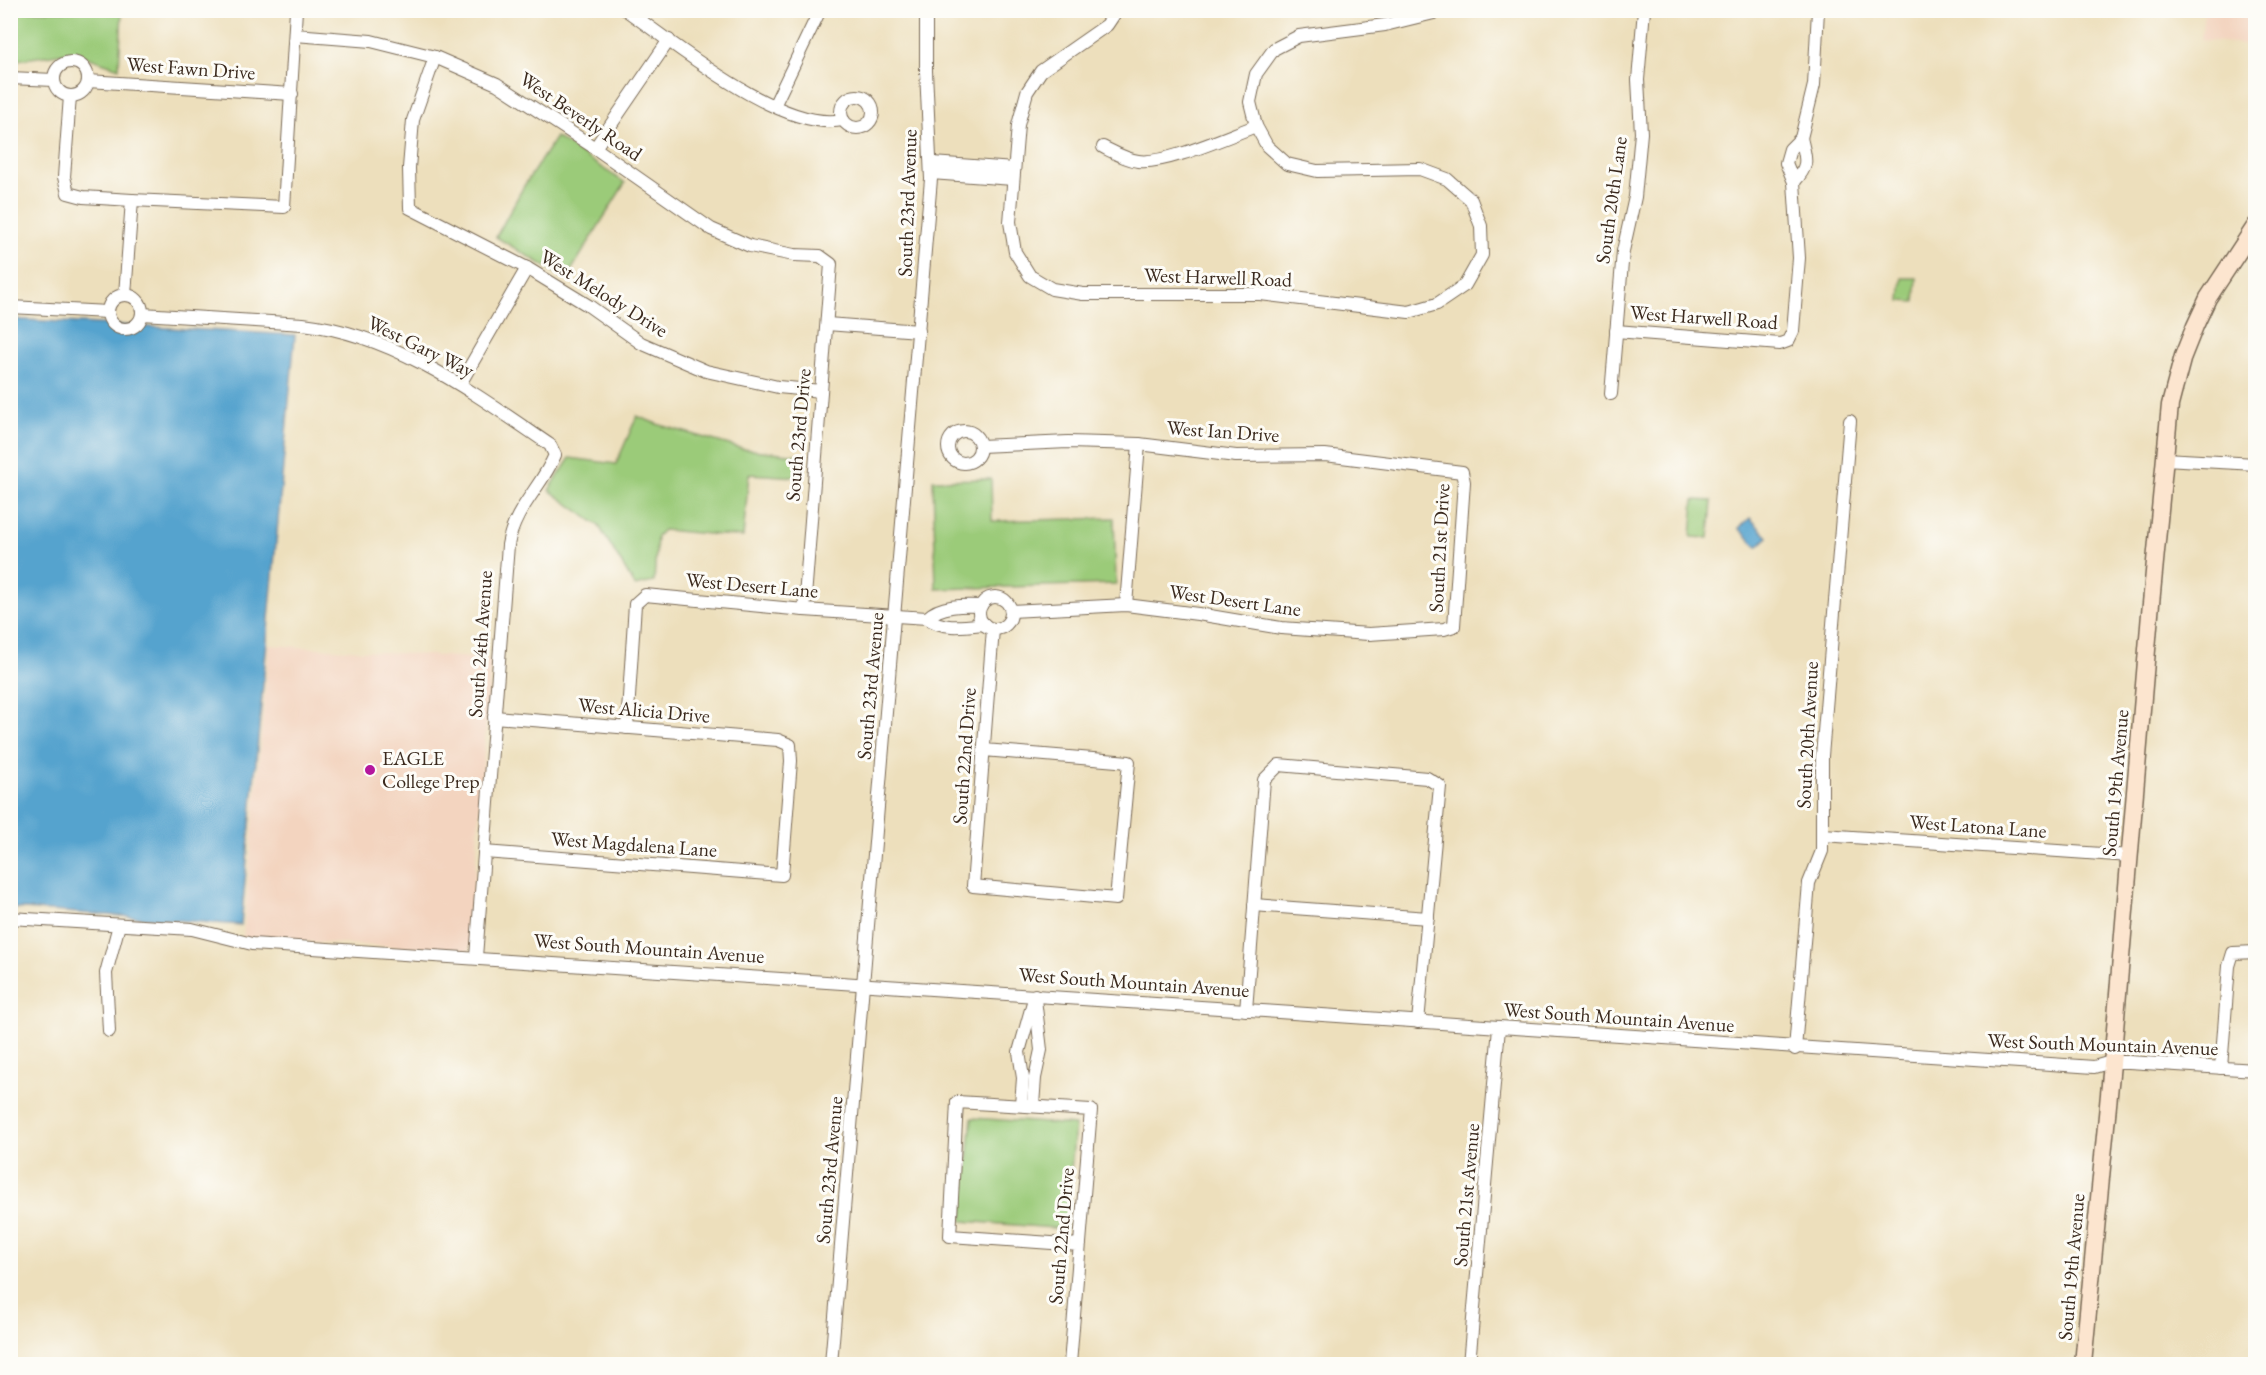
<svg xmlns="http://www.w3.org/2000/svg" width="2266" height="1375" font-family="'EB Garamond',serif">
<style>
.built{fill:#f3d4bf}
.green{fill:#9bcb79;stroke:#6b7a4c;stroke-width:1.5}
.water{fill:#55a3ce;stroke:#486676;stroke-width:1.5}
.lines{fill:none;stroke-linecap:round;stroke-linejoin:round}
.minor-casing{stroke:#796955;stroke-width:14}
.secondary-casing{stroke:#796955;stroke-width:19}
.minor{stroke:#fff;stroke-width:12}
.secondary{stroke:#fce5cf;stroke-width:16}
.poi-dot{fill:#b5179e;stroke:#fdfcf7;stroke-width:2}
.labels{text-anchor:middle;stroke-width:6;stroke-linejoin:round;paint-order:stroke}
.street-label{font-size:20px;fill:#3b2a1e;stroke:#fdfcf7}
.poi-label{font-size:20px;fill:#3b2a1e;stroke:#fdfcf7;text-anchor:start}
</style>
<rect width="100%" height="100%" fill="#fdfcf7"/>
<filter id="ink" filterUnits="userSpaceOnUse"><feTurbulence type="fractalNoise" baseFrequency=".0167" numOctaves="2"/><feDisplacementMap in="SourceGraphic" scale="12" xChannelSelector="R" yChannelSelector="G"/><feConvolveMatrix kernelMatrix="1 2 1 2 8 2 1 2 1" color-interpolation-filters="sRGB"/></filter>
<filter id="wash" filterUnits="userSpaceOnUse"><feTurbulence type="fractalNoise" baseFrequency=".008" numOctaves="4" result="noise"/><feDisplacementMap in="SourceGraphic" scale="24" xChannelSelector="R" yChannelSelector="G"/><feGaussianBlur stdDeviation="1.35" result="paint"/><feColorMatrix in="noise" values="0 0 0 0 0 0 0 0 0 0 0 0 0 0 0 0 0 1.4 0 .05"/><feComposite in="paint" operator="in"/></filter>
<g filter="url(#wash)">
<rect width="100%" height="100%" fill="#eddfbc"/>
<g class="built">
<path d="M2204 11H2255V45L2201 40Z"/>
<path d="M269 645 491 659 469 951 243 938Z"/>
</g>
<g class="green">
<path d="M11 11H122L119 68 72 52 11 61Z"/>
<path d="M556 137 625 183 566 279 496 237 524 186Z"/>
<path d="M1902 278H1917L1915 302 1900 301Z"/>
<path d="M637 416 657 424 743 449 799 455 797 477 749 474 743 537 663 530 657 536 654 582 635 586 599 526 549 490 570 458 616 464Z"/>
<path d="M991 479 992 521 1114 518 1116 584 936 589 933 480Z"/>
<path d="M1694 500 1712 501 1709 538 1691 537Z"/>
<path d="M972 1118 1075 1125 1066 1229 962 1221Z"/>
</g>
<g class="water">
<path d="M10 319 295 335 241 925 11 908Z"/>
<path d="M1750 518 1768 537 1757 547 1739 528Z"/>
</g>
</g>
<g filter="url(#ink)">
<g class="lines">
<g class="minor-casing">
<g id="minor">
<path d="M626 10C675 44 782 133 843 120"/>
<path d="M1117 10 1107 25 1041 71 1027 92 1018 125 1010 222 1015 252 1030 276 1052 289 1083 294H1260L1409 312 1437 304 1465 285 1482 255 1481 226 1471 200 1447 179 1420 169 1317 171 1287 164 1267 146 1256 126 1250 102 1256 74 1274 49 1299 36 1385 25 1446 10"/>
<path d="M295 35 371 41 435 57 497 84 595 148 711 229 750 246 794 255 820 256 831 264 804 610"/>
<path d="M435 57 413 120 409 168 410 208 527 268 589 306 641 343 706 371 778 387 821 391"/>
<circle cx="71" cy="79" r="17"/>
<path d="M10 78 54 80"/>
<path d="M88 81 292 94"/>
<path d="M70 96 64 177 68 193 83 197 132 200 284 207 296 10"/>
<circle cx="857" cy="112" r="16"/>
<path d="M774 106 820 10"/>
<path d="M1103 147C1115 153 1125 159 1138 161 1165 165 1228 136 1256 126"/>
<path d="M595 148 669 40"/>
<path d="M932 163 1014 169"/>
<path d="M931 173 1013 179"/>
<path d="M1794 182C1810 165 1806 159 1801 138"/>
<path d="M125 295 132 200"/>
<circle cx="125" cy="312" r="17"/>
<path d="M10 307 108 312"/>
<path d="M142 314 303 324C397 335 475 394 550 445L555 455C541 488 514 509 508 545L476 957"/>
<path d="M827 324 919 331"/>
<path d="M1616 331 1780 344 1788 341 1793 331 1799 258 1794 182 1786 163 1790 149 1801 138 1814 85 1818 10"/>
<path d="M460 384 527 268"/>
<path d="M1611 394 1623 251 1635 197 1641 133 1638 80 1644 10"/>
<circle cx="964" cy="447" r="16"/>
<path d="M980 446 1068 442 1139 444 1236 456 1325 455 1462 472 1464 482 1454 626 1444 629 1369 634 1281 628 1198 614 1126 605 1011 611"/>
<path d="M2164 459 2256 464"/>
<circle cx="995" cy="613" r="16"/>
<path d="M1126 605 1139 444"/>
<path d="M927 618C940 605 963 605 981 606"/>
<path d="M627 728 635 604 645 595 804 610 927 618C943 630 965 626 984 624"/>
<path d="M984 750 1129 762 1116 899 973 886 993 629"/>
<path d="M1823 835 2131 856"/>
<path d="M484 852 782 875 791 761 790 745 778 740 494 717"/>
<path d="M1254 905 1428 918"/>
<path d="M10 918 192 929 252 944C866 980 1480 1029 2094 1067L2111 1062H2129L2256 1070"/>
<path d="M1246 1010 1264 780 1279 765 1427 778 1440 786 1418 1022"/>
<path d="M109 1031 106 973 119 925"/>
<path d="M1795 1049 1809 883 1822 851V756L1850 421"/>
<path d="M2221 1068 2229 966 2233 953 2256 952"/>
<path d="M1021 1104 1023 1078 1019 1052 1035 995"/>
<path d="M1033 1105 1035 1078 1041 1050 1035 999"/>
<path d="M831 1364 931 179 926 71V10"/>
<path d="M1070 1364 1091 1110 957 1102 950 1236 1080 1245"/>
<path d="M1469 1364 1499 1028"/>
</g>
</g>
<g class="secondary-casing">
<path id="secondary" d="M2083 1364 2113 1053 2150 614 2170 405 2183 356 2195 326 2208 298 2256 225"/>
</g>
<use href="#minor" class="minor"/>
<use href="#secondary" class="secondary"/>
</g>
</g>
<circle class="poi-dot" cx="370" cy="770" r="6"/>
<g class="labels">
<g class="street-label">
<text transform="translate(191 68) rotate(4)" y="7">West Fawn Drive</text>
<text transform="translate(581 116) rotate(34)" y="7">West Beverly Road</text>
<text transform="translate(1611 200) rotate(-82)" y="7">South 20th Lane</text>
<text transform="translate(907 203) rotate(-88)" y="7">South 23rd Avenue</text>
<text transform="translate(1218 277) rotate(2)" y="7">West Harwell Road</text>
<text transform="translate(604 293) rotate(32)" y="7">West Melody Drive</text>
<text transform="translate(1704 317) rotate(4)" y="7">West Harwell Road</text>
<text transform="translate(421 346) rotate(26)" y="7">West Gary Way</text>
<text transform="translate(1223 431) rotate(4)" y="7">West Ian Drive</text>
<text transform="translate(798 435) rotate(-85)" y="7">South 23rd Drive</text>
<text transform="translate(1439 548) rotate(-87)" y="7">South 21st Drive</text>
<text transform="translate(752 585) rotate(5)" y="7">West Desert Lane</text>
<text transform="translate(1235 600) rotate(8)" y="7">West Desert Lane</text>
<text transform="translate(480 644) rotate(-86)" y="7">South 24th Avenue</text>
<text transform="translate(870 686) rotate(-85)" y="7">South 23rd Avenue</text>
<text transform="translate(644 710) rotate(5)" y="7">West Alicia Drive</text>
<text transform="translate(1807 735) rotate(-87)" y="7">South 20th Avenue</text>
<text transform="translate(964 756) rotate(-86)" y="7">South 22nd Drive</text>
<text transform="translate(2115 783) rotate(-85)" y="7">South 19th Avenue</text>
<text transform="translate(1978 826) rotate(4)" y="7">West Latona Lane</text>
<text transform="translate(634 844) rotate(4)" y="7">West Magdalena Lane</text>
<text transform="translate(649 948) rotate(4)" y="7">West South Mountain Avenue</text>
<text transform="translate(1134 982) rotate(4)" y="7">West South Mountain Avenue</text>
<text transform="translate(1619 1017) rotate(4)" y="7">West South Mountain Avenue</text>
<text transform="translate(2103 1044) rotate(2)" y="7">West South Mountain Avenue</text>
<text transform="translate(829 1170) rotate(-85)" y="7">South 23rd Avenue</text>
<text transform="translate(1466 1195) rotate(-85)" y="7">South 21st Avenue</text>
<text transform="translate(1061 1236) rotate(-85)" y="7">South 22nd Drive</text>
<text transform="translate(2071 1267) rotate(-85)" y="7">South 19th Avenue</text>
</g>
<g class="poi-label">
<text x="382" y="765">EAGLE<tspan x="382" dy="23">College Prep</tspan></text>
</g>
</g>
<rect width="2266" height="1375" fill="none" stroke="#fdfcf7" stroke-width="36"/>
</svg>
